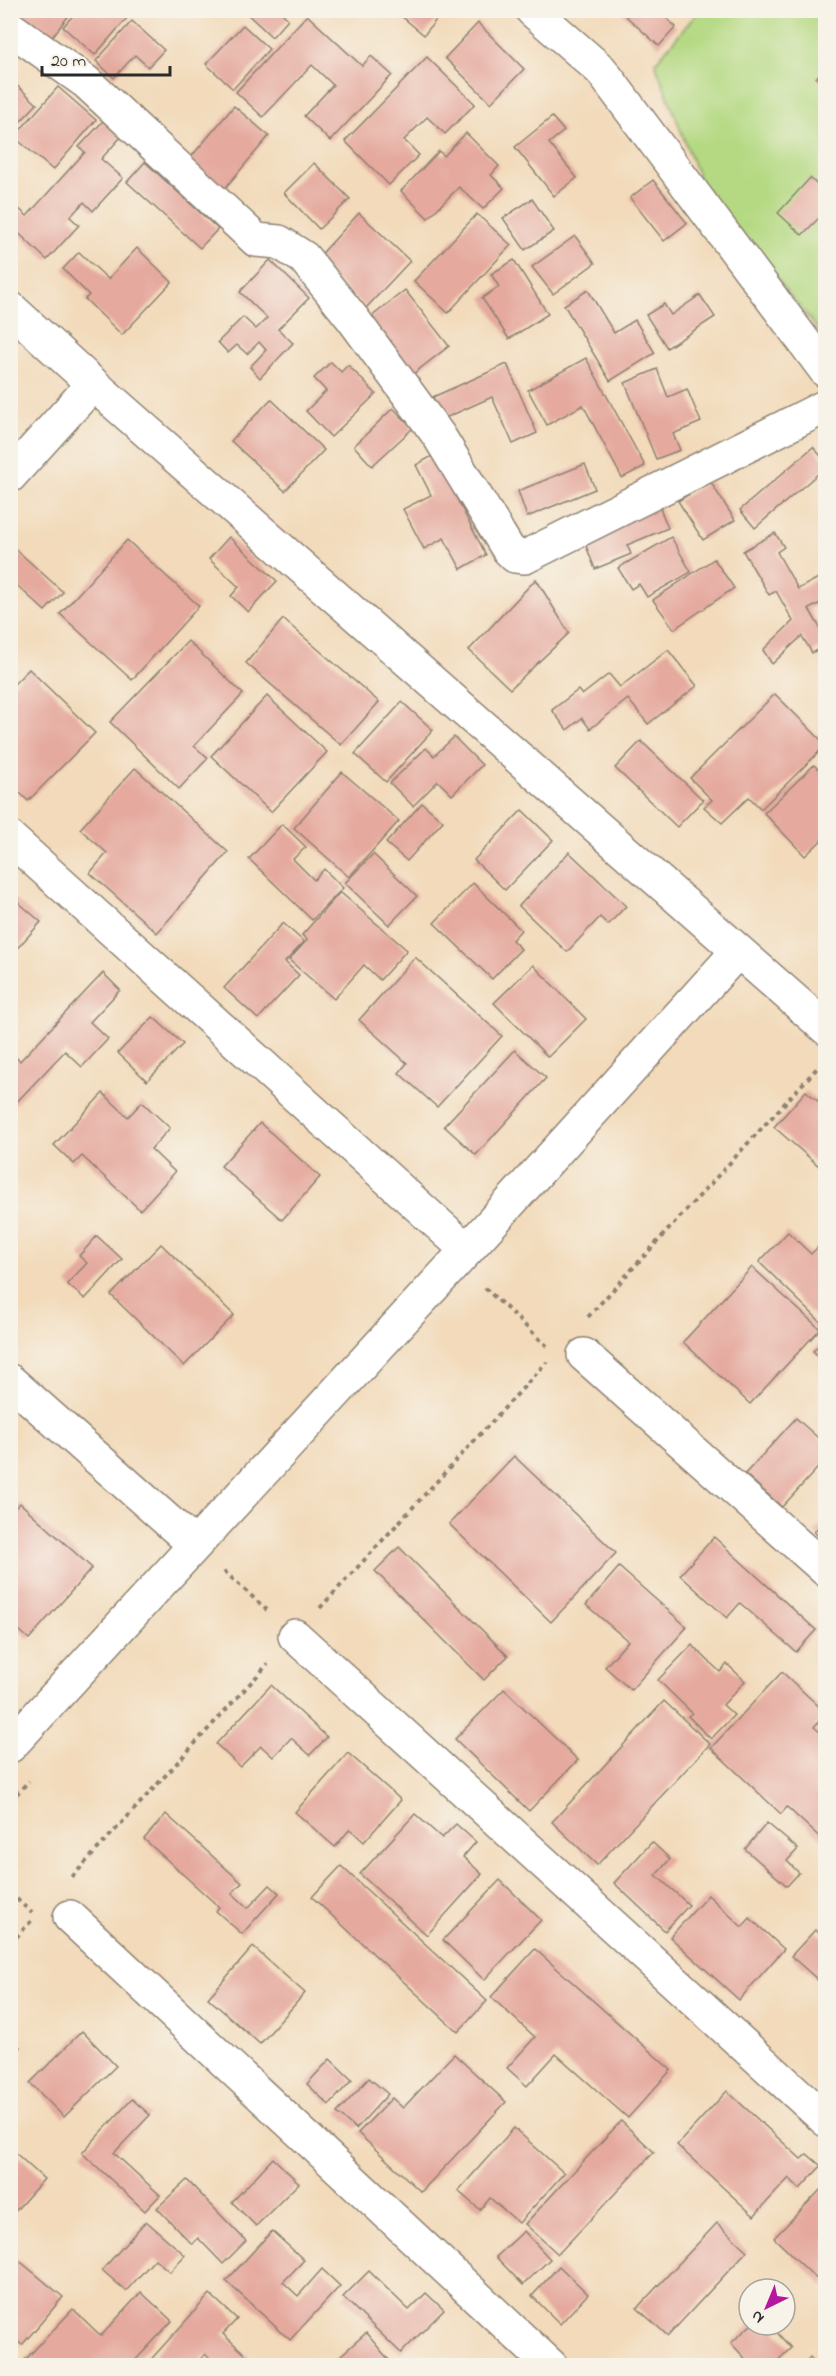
<svg xmlns="http://www.w3.org/2000/svg" width="836" height="2376" font-family="'Indie Flower',sans-serif">
<style>
.green{fill:#b4d982;stroke:#708256;stroke-width:1.5}
.building{fill:#e5a99e}
.lines{fill:none;stroke-linecap:round;stroke-linejoin:round}
.minor-casing{stroke:#8e8272;stroke-width:36}
.path{stroke:#8e8272;stroke-width:4;stroke-dasharray:4.5 4.5;stroke-linecap:butt}
.minor{stroke:#fff;stroke-width:33}
</style>
<rect width="100%" height="100%" fill="#f7f3e8"/>
<filter id="ink" filterUnits="userSpaceOnUse"><feTurbulence type="fractalNoise" baseFrequency=".0167" numOctaves="2"/><feDisplacementMap in="SourceGraphic" scale="12" xChannelSelector="R" yChannelSelector="G"/><feConvolveMatrix kernelMatrix="1 2 1 2 8 2 1 2 1" color-interpolation-filters="sRGB"/></filter>
<filter id="wash" filterUnits="userSpaceOnUse"><feTurbulence type="fractalNoise" baseFrequency=".008" numOctaves="4" result="noise"/><feDisplacementMap in="SourceGraphic" scale="24" xChannelSelector="R" yChannelSelector="G"/><feGaussianBlur stdDeviation="1.35" result="paint"/><feColorMatrix in="noise" values="0 0 0 0 0 0 0 0 0 0 0 0 0 0 0 0 0 1.4 0 .05"/><feComposite in="paint" operator="in"/></filter>
<g filter="url(#wash)">
<rect width="100%" height="100%" fill="#f2daba"/>
<path class="green" d="M699 11H825V338L702 186 655 63Z"/>
<g id="blocks">
<g class="building">
<path d="M10 10H73L46 45 10 17Z"/>
<path d="M78 10H134L95 55 63 27Z"/>
<path d="M243 10H279L288 19 272 37Z"/>
<path d="M394 10H444L424 35Z"/>
<path d="M619 10H658L676 27 659 46Z"/>
<path d="M307 15 362 66 371 56 392 75 330 141 304 116 333 85 312 65 263 117 236 92Z"/>
<path d="M132 21 164 50 148 67 135 55 114 78 96 61Z"/>
<path d="M478 23 524 69 491 103 445 58Z"/>
<path d="M243 25 269 49 233 89 206 64Z"/>
<path d="M427 57 475 104 445 134 427 117 404 140 419 155 389 185 345 141Z"/>
<path d="M826 67V87L816 78Z"/>
<path d="M10 79 37 104 20 122 13 115 10 118Z"/>
<path d="M58 87 96 120 53 170 14 137Z"/>
<path d="M234 106 269 136 221 193 186 163Z"/>
<path d="M552 117 564 131 549 143 577 178 554 196 515 147Z"/>
<path d="M103 121 121 137 101 159 123 178 93 211 84 202 70 217 79 225 47 260 10 225V213L17 207 27 216 85 152 79 147Z"/>
<path d="M466 133 499 166 491 175 504 188 483 209 459 187 428 218 401 191 439 151 444 156Z"/>
<path d="M145 162 218 229 200 248 127 182Z"/>
<path d="M314 163 350 199 319 229 284 193Z"/>
<path d="M810 178 826 193V211L802 235 778 213Z"/>
<path d="M653 180 687 223 664 241 630 198Z"/>
<path d="M532 199 554 231 525 250 503 218Z"/>
<path d="M359 213 410 261 366 308 315 261Z"/>
<path d="M477 214 511 245 448 313 414 281Z"/>
<path d="M575 236 595 263 553 294 532 267Z"/>
<path d="M137 248 172 282 122 335 85 299 89 295 63 269 79 252 108 279Z"/>
<path d="M270 260 309 298 278 329 293 343 260 378 250 367 266 350 259 342 247 354 237 345 228 353 218 342 243 317 256 329 267 318 240 292Z"/>
<path d="M514 260 548 314 509 339 482 298 499 287 491 274Z"/>
<path d="M405 290 449 346 404 381 361 325Z"/>
<path d="M588 290 614 333 635 320 655 353 610 381 564 305Z"/>
<path d="M700 295 715 317 667 348 646 315 664 304 671 315Z"/>
<path d="M586 358 645 466 622 478 583 405 547 425 528 390Z"/>
<path d="M331 362 341 372 348 365 376 394 331 437 306 411 326 391 314 378Z"/>
<path d="M507 364 537 433 513 444 492 397 443 419 433 397Z"/>
<path d="M657 369 668 397 687 389 701 422 673 434 680 450 656 459 625 383Z"/>
<path d="M271 399 324 450 285 491 231 441Z"/>
<path d="M393 408 413 428 372 466 354 446Z"/>
<path d="M813 447 826 462V467L755 528 740 510Z"/>
<path d="M434 455 486 555 461 569 444 538 424 549 403 509 431 495 416 465Z"/>
<path d="M585 464 595 489 527 517 518 491Z"/>
<path d="M710 481 735 520 703 540 678 501Z"/>
<path d="M659 506 668 528 627 545 631 554 595 569 583 538Z"/>
<path d="M775 533 784 547 777 552 798 589 824 575 826 577V600L809 609 826 638V645L812 653 802 636 772 664 763 650 793 621 776 591 769 595 743 551Z"/>
<path d="M229 537 277 581 248 612 231 596 239 587 209 559Z"/>
<path d="M671 537 691 572 647 597 639 584 631 589 618 568Z"/>
<path d="M127 540 199 606 132 680 60 614Z"/>
<path d="M10 544 63 592 45 611 10 579Z"/>
<path d="M714 559 734 588 674 629 653 600Z"/>
<path d="M536 579 569 633 510 689 469 650Z"/>
<path d="M283 619 379 702 341 745 246 663Z"/>
<path d="M188 641 243 694 194 746 208 758 179 789 110 722Z"/>
<path d="M668 650 697 686 648 724 628 699 590 729 582 718 567 730 552 710 578 690 582 695 609 674 620 687Z"/>
<path d="M29 669 95 733 28 801 10 783V688Z"/>
<path d="M775 694 826 745 761 809 749 797 722 823 704 807 712 800 690 778Z"/>
<path d="M267 696 327 752 271 812 211 756Z"/>
<path d="M402 702 433 730 386 782 355 754Z"/>
<path d="M454 737 482 765 452 795 438 781 413 806 390 783 426 748 434 756Z"/>
<path d="M641 741 703 800 677 827 615 768Z"/>
<path d="M814 765 826 777V836L805 856 764 813Z"/>
<path d="M135 768 228 852 157 933 90 873 107 853 80 829Z"/>
<path d="M342 772 399 821 349 877 294 828Z"/>
<path d="M422 803 443 821 407 861 386 843Z"/>
<path d="M522 810 553 840 505 890 474 860Z"/>
<path d="M282 824 306 847 293 859 314 880 324 869 343 888 312 920 249 859Z"/>
<path d="M569 852 626 906 608 925 600 917 567 952 519 906Z"/>
<path d="M373 854 417 896 389 925 345 883Z"/>
<path d="M473 883 521 930 512 940 521 949 492 979 434 923Z"/>
<path d="M340 892 407 950 380 980 364 965 334 999 289 960 307 940 302 935Z"/>
<path d="M10 895 41 922 13 953 10 951Z"/>
<path d="M283 923 304 942 285 962 299 975 258 1019 224 988Z"/>
<path d="M415 957 502 1036 437 1107 399 1073 407 1063 359 1020Z"/>
<path d="M533 965 586 1019 548 1057 494 1003Z"/>
<path d="M103 973 120 990 90 1022 108 1039 82 1067 65 1051 10 1109V1052L20 1061Z"/>
<path d="M153 1017 183 1044 147 1081 118 1053Z"/>
<path d="M515 1050 546 1078 476 1155 444 1126Z"/>
<path d="M806 1091 826 1108V1172L774 1127Z"/>
<path d="M103 1093 128 1117 142 1102 170 1128 151 1149 175 1172 140 1210 82 1156 74 1164 54 1145Z"/>
<path d="M260 1123 320 1177 282 1220 221 1166Z"/>
<path d="M788 1232 811 1254 826 1239V1327L759 1262Z"/>
<path d="M97 1236 122 1259 85 1299 67 1284 87 1263 79 1256Z"/>
<path d="M161 1244 234 1315 184 1366 111 1295Z"/>
<path d="M752 1267 820 1329 750 1404 683 1342Z"/>
<path d="M826 1338V1363L813 1351Z"/>
<path d="M796 1418 826 1445V1459L782 1507 745 1474Z"/>
<path d="M514 1456 616 1553 551 1622 449 1524Z"/>
<path d="M20 1503 92 1568 29 1639 10 1622V1513Z"/>
<path d="M826 1519V1543L814 1532Z"/>
<path d="M714 1537 816 1630 796 1652 740 1603 727 1618 680 1575Z"/>
<path d="M399 1547 508 1656 484 1680 375 1571Z"/>
<path d="M619 1567 687 1627 631 1690 605 1667 628 1641 586 1605Z"/>
<path d="M692 1645 720 1672 727 1664 745 1681 723 1705 734 1715 711 1739 688 1716 692 1713 658 1680Z"/>
<path d="M782 1672 826 1713 814 1727 826 1737V1843L787 1807 781 1814 711 1748Z"/>
<path d="M271 1685 327 1737 310 1755 291 1738 273 1757 261 1746 240 1767 216 1744Z"/>
<path d="M504 1689 578 1760 529 1811 455 1739Z"/>
<path d="M664 1701 710 1744 597 1865 552 1822Z"/>
<path d="M348 1753 401 1800 364 1842 350 1829 335 1847 295 1812Z"/>
<path d="M166 1814 242 1883 232 1893 248 1908 270 1885 279 1893 242 1934 216 1911 219 1907 144 1839Z"/>
<path d="M415 1814 442 1838 456 1824 476 1842 463 1857 482 1874 427 1935 360 1874Z"/>
<path d="M767 1823 798 1849 787 1861 799 1873 787 1886 745 1849Z"/>
<path d="M652 1842 670 1859 656 1875 689 1905 665 1931 614 1883Z"/>
<path d="M341 1866 487 2001 458 2032 312 1897Z"/>
<path d="M500 1880 541 1920 484 1980 443 1940Z"/>
<path d="M708 1895 742 1927 750 1918 784 1949 739 2000 670 1937Z"/>
<path d="M815 1930 826 1939V1987L791 1956Z"/>
<path d="M253 1947 305 1993 260 2044 208 1998Z"/>
<path d="M535 1949 671 2070 628 2118 556 2054 527 2086 507 2068 535 2037 491 1997Z"/>
<path d="M82 2031 116 2066 64 2117 30 2083Z"/>
<path d="M10 2037 20 2047 10 2056Z"/>
<path d="M454 2054 506 2102 421 2192 358 2133 392 2098 403 2108Z"/>
<path d="M330 2059 352 2080 329 2105 307 2084Z"/>
<path d="M369 2078 388 2094 356 2129 337 2113Z"/>
<path d="M727 2091 801 2159 807 2154 821 2166 800 2189 789 2178 754 2216 677 2145Z"/>
<path d="M132 2099 150 2115 114 2153 160 2195 145 2211 82 2153Z"/>
<path d="M621 2121 654 2152 558 2254 525 2224Z"/>
<path d="M514 2128 564 2173 519 2223 490 2198 480 2210 458 2191Z"/>
<path d="M10 2148 44 2179 10 2217Z"/>
<path d="M273 2158 299 2183 256 2226 232 2202Z"/>
<path d="M187 2180 246 2241 223 2264 198 2238 192 2244 157 2208Z"/>
<path d="M826 2184V2288L774 2238Z"/>
<path d="M146 2221 185 2255 170 2272 155 2259 126 2291 102 2270Z"/>
<path d="M717 2223 747 2251 668 2336 637 2308Z"/>
<path d="M272 2231 304 2260 283 2282 298 2296 322 2269 340 2286 290 2340 226 2281Z"/>
<path d="M524 2231 550 2259 523 2285 496 2257Z"/>
<path d="M10 2253 63 2297 22 2345 10 2335Z"/>
<path d="M559 2266 588 2294 560 2324 532 2296Z"/>
<path d="M369 2271 409 2310 426 2293 444 2310 401 2353 343 2297Z"/>
<path d="M141 2292 172 2321 130 2366H29L24 2361 73 2309 101 2336Z"/>
<path d="M210 2294 237 2319 223 2334 258 2366H217L205 2354 194 2366H145Z"/>
<path d="M751 2325H770L791 2348 772 2366H752L731 2343Z"/>
<path d="M366 2333 394 2366H333L331 2364Z"/>
<path d="M810 2357 818 2366H801Z"/>
</g>
</g>
</g>
<g filter="url(#ink)">
<use href="#blocks" fill-opacity="0" stroke="#8e8272" stroke-width="1.5"/>
<g class="lines">
<g class="minor-casing">
<g id="minor">
<path d="M532 10 601 70 826 371"/>
<path d="M10 28 86 82 256 240 279 242 304 258 353 319 439 436 508 549 515 556 525 557 826 406"/>
<path d="M10 308 93 384 826 1028"/>
<path d="M10 476 93 384"/>
<path d="M10 838 467 1250"/>
<path d="M584 1355 826 1570"/>
<path d="M10 1381 194 1544"/>
<path d="M295 1636 826 2120"/>
<path d="M10 1746 467 1250 738 951"/>
<path d="M70 1917 551 2366"/>
</g>
</g>
<g class="path">
<path d="M485 1288 547 1346"/>
<path d="M588 1317 819 1066"/>
<path d="M224 1571 267 1610"/>
<path d="M320 1608 547 1362"/>
<path d="M10 1801 29 1781"/>
<path d="M72 1877 268 1664"/>
<path d="M10 1893 32 1913"/>
<path d="M10 1944 32 1920"/>
</g>
<use href="#minor" class="minor"/>
</g>
</g>
<rect width="836" height="2376" fill="none" stroke="#f7f3e8" stroke-width="36"/>
<g transform="translate(767 2307) rotate(223)"><circle r="28" fill="#f7f3e8" stroke="#a5a39c" stroke-width="1.5"/>
<path d="M0-4.5L10 22L0 15L-10 22Z" fill="#b5179e"/>
<text y="-9" font-size="16" font-weight="bold" text-anchor="middle" fill="#2b2b2b">N</text>
</g>
<path d="M42 66v9h128v-9" fill="none" stroke="#2b2b2b" stroke-width="3"/>
<text x="51" y="66" font-size="18" fill="#2b2b2b" stroke="#f7f3e8" stroke-width="4.5" paint-order="stroke">20 m</text>
</svg>
